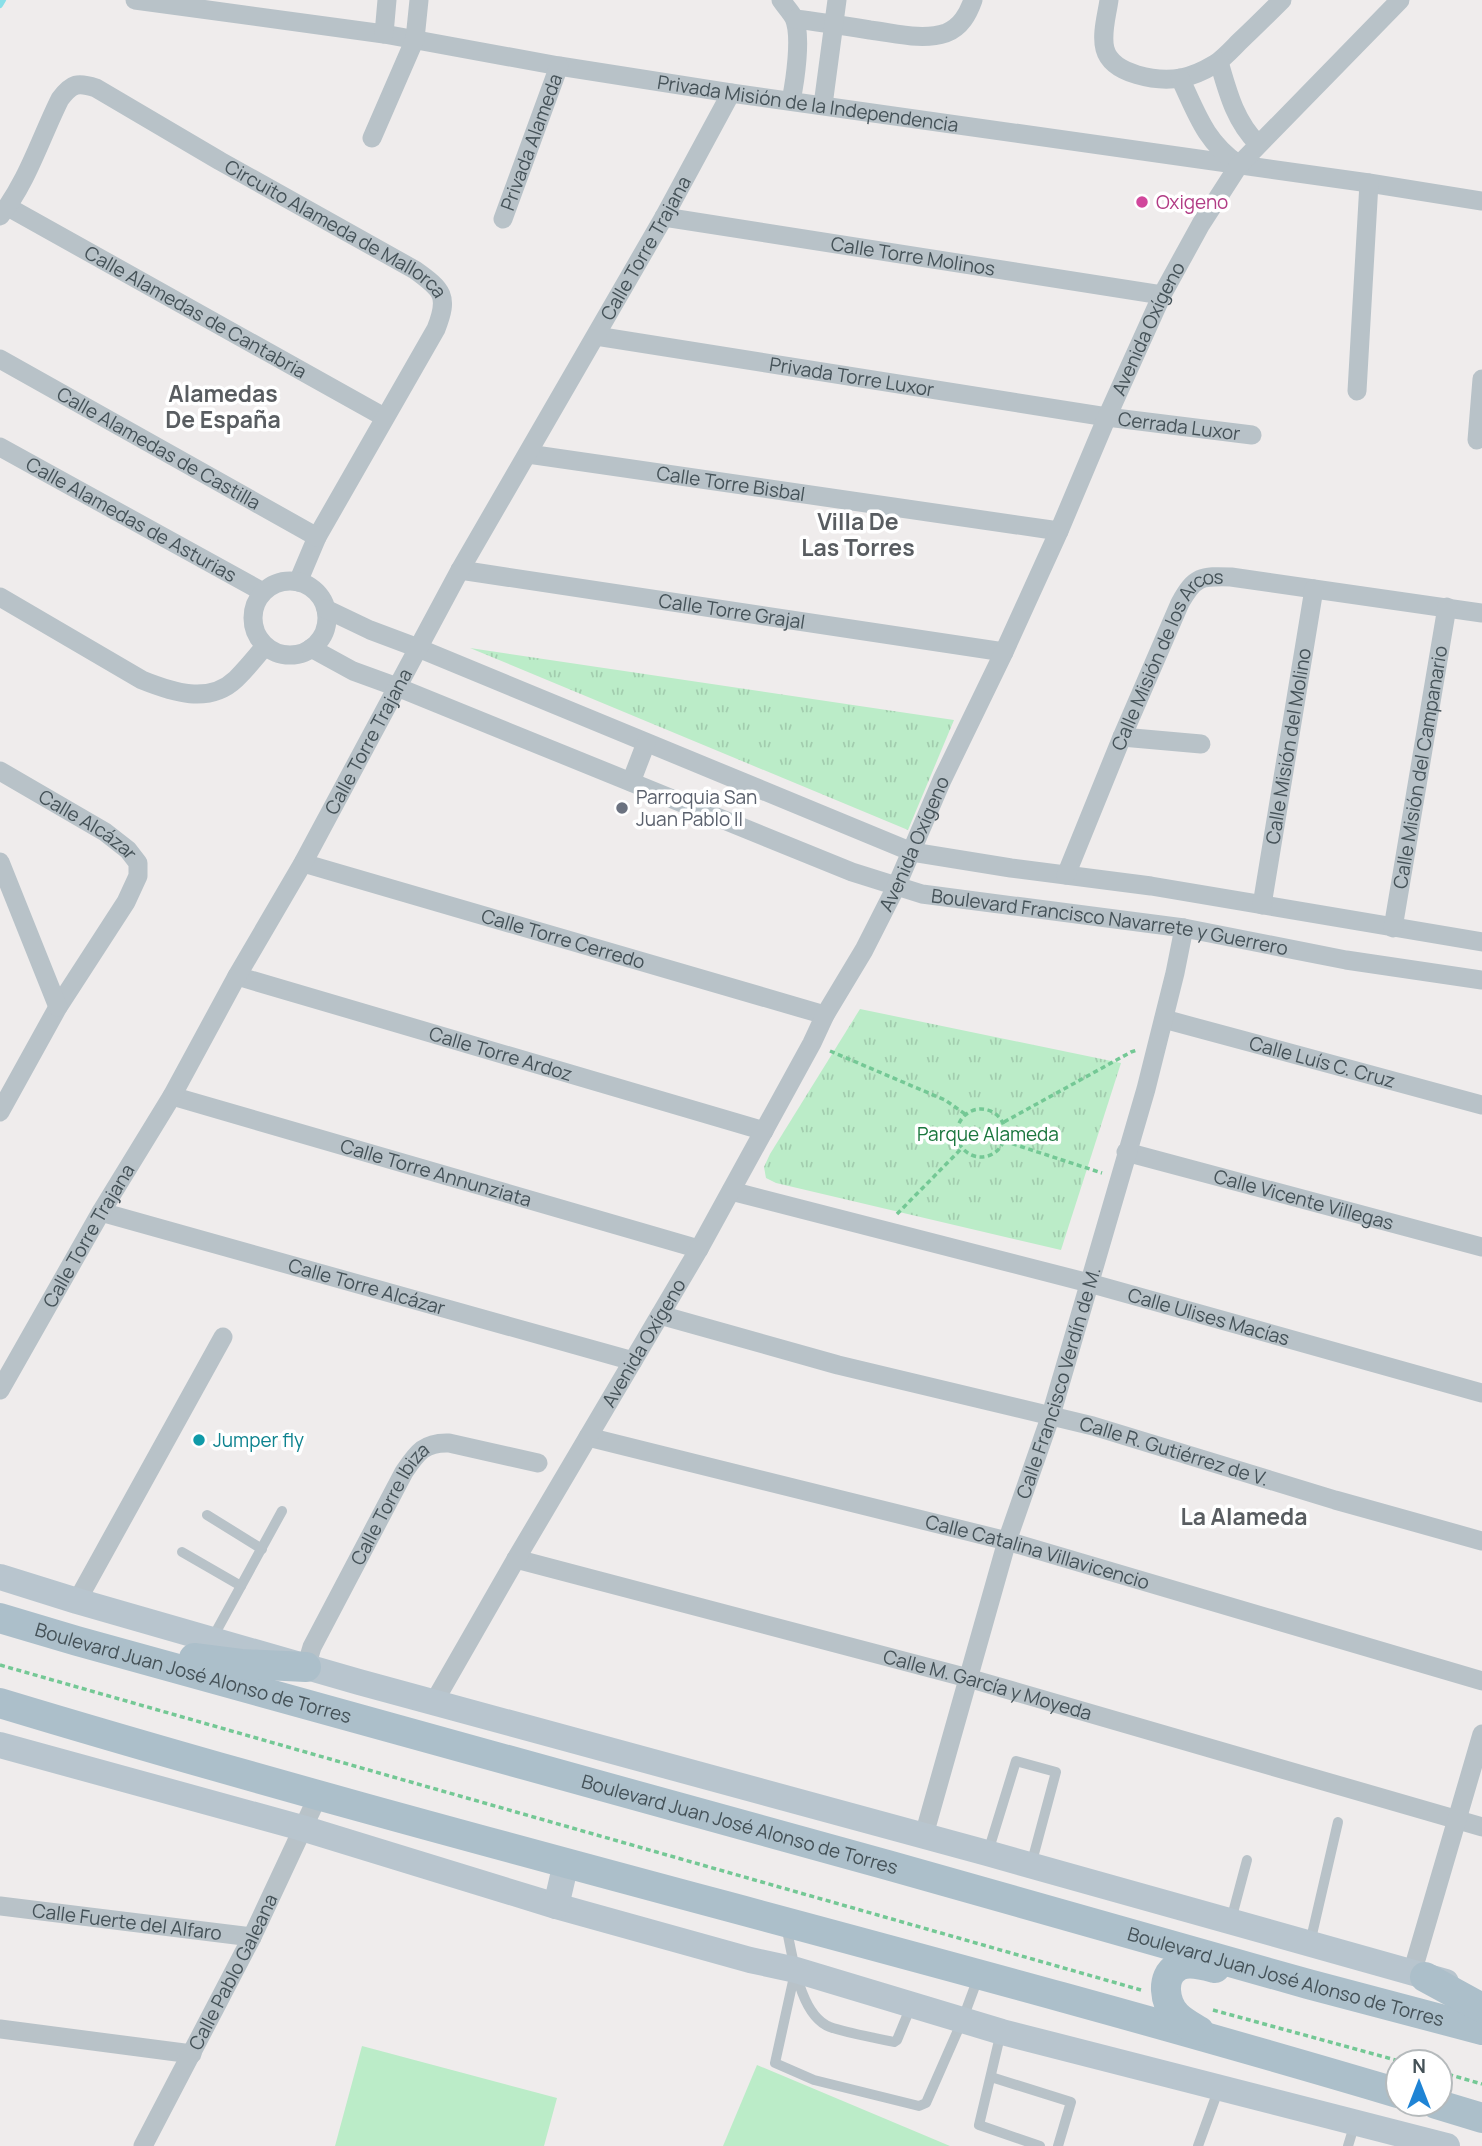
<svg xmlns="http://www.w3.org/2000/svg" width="1482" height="2146" font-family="Manrope,sans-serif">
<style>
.green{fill:#bbecc8}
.park{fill:url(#park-tufts)}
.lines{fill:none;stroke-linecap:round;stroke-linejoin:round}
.stream{stroke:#89dfe8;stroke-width:6}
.path{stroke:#74c895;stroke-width:3.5;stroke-dasharray:5 3.5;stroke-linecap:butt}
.lane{stroke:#b8c2c8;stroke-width:10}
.street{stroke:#b8c2c8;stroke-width:19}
.secondary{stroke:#b8c5ce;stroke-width:26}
.primary{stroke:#acbfca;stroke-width:30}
.hotel-dot{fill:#d1479c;stroke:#fff;stroke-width:2.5}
.worship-dot{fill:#6b7280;stroke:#fff;stroke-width:2.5}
.culture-dot{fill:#0f9aa8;stroke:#fff;stroke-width:2.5}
.labels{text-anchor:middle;stroke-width:7;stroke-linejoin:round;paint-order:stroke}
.street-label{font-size:19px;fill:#455258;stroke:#fff}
.hotel-label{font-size:19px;fill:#b23c85;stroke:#fff;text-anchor:start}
.worship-label{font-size:19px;fill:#5b616d;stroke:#fff;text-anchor:start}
.park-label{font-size:19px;fill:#1a763d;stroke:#fff}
.culture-label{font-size:19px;fill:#0d838f;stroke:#fff;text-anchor:start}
.quarter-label{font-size:23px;font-weight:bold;fill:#595d61;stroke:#fff}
</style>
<defs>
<pattern id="park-tufts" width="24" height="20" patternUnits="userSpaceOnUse" patternTransform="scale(1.75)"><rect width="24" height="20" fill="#bbecc8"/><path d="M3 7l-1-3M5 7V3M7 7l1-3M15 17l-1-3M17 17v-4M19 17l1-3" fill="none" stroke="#a2ccae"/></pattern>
</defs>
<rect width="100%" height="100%" fill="#efecec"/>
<g class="green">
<path d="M362 2046 557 2098 544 2146H335Z"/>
<path d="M757 2065 950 2146H723Z"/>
</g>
<g class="park">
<path d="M470 648 954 720 908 830Z"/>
<path d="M860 1009 1121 1063 1061 1250 776 1183 766 1178 764 1167 770 1154Z"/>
</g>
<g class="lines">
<path class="stream" d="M0 5 3 0"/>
<g class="path">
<path d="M830 1051 945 1100 965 1114"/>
<circle cx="981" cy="1133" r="24"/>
<path d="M1004 1122 1131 1052 1137 1050"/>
<path d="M1004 1141 1102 1173"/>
<path d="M897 1214 962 1148"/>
<path d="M0 1665 1141 1990"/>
<path d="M1213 2010 1403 2062"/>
<path d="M1440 2072 1482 2084"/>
</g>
<g class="lane">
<path d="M207 1515 262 1549"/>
<path d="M182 1552 241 1586"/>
<path d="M212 1639 282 1511"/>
<path d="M988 1852 1016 1761 1056 1772 1031 1865"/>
<path d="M1231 1920 1247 1860"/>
<path d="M786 1926C793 1956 799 2015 830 2027 850 2034 873 2037 894 2042L897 2040 911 2006"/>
<path d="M1310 1943 1338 1822"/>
<path d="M795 1972 775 2063 814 2080 919 2106 926 2103 962 2021 978 1978"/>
<path d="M1001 2032 979 2125 1040 2146"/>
<path d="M991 2077 1071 2102 1058 2146"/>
<path d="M1198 2146 1219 2088"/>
<path d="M1348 2146 1355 2123"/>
</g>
<g class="street">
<path id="s1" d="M135 0 384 34 559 66 731 93 1369 183 1482 201"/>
<path d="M781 0C785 6 791 12 794 18 802 36 795 81 791 101"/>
<path d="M1109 0C1107 15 1101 34 1105 49 1112 75 1158 82 1181 78 1193 76 1205 70 1215 64 1224 58 1232 49 1239 42 1254 28 1268 14 1282 0"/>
<path d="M795 19C820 22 845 26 870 30 895 33 922 41 946 33 961 27 968 14 973 0"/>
<path d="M384 34 387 0"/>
<path d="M1219 62C1228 93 1235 121 1258 144"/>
<path d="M1180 78C1197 114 1205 141 1238 164"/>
<path d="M823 105 837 0"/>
<path d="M372 138 415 39 419 0"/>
<path id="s2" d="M8 207 384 417"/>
<path id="s3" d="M0 216C27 183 41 137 60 99 72 83 78 82 96 88L220 161 415 270C443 290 449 296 436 329L317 537 298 582"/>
<path id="s4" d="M664 217 1162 295"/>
<path id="s5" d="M503 219 559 66"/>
<path id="s6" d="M596 336 1107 417 1252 435"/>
<path id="s7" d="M0 359 317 537"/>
<path d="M1357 391 1369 183"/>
<path d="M1477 440 1482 379"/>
<path id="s8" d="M0 447 263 592"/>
<path id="s9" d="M528 454 1059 531"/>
<path id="s10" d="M460 570 1004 652"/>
<circle cx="290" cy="618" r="37"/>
<path d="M0 597 142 680C172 692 209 705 236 679 246 669 256 657 265 646"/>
<path d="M326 609 370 630 418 648 912 852 1011 868 1151 886 1482 942"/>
<path id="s11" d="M311 648 353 671 397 687 852 872 922 894 1184 928 1346 960 1482 980"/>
<path d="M1122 737 1201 744"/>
<path id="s12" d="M0 771 105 832 128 850 138 863V876L126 902 58 1007 0 1112"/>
<path d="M631 782 646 743"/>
<path d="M0 862 58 1007"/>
<path id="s13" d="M303 863 825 1015"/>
<path id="s14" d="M1066 875 1122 737 1180 603C1195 576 1201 576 1231 577L1482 613"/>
<path id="s15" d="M1262 905 1314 589"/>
<path id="s16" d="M1393 928 1447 607"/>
<path id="s17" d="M237 976 764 1131"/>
<path id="s18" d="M1164 1019 1482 1105"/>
<path id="s19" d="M172 1096 699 1249"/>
<path id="s20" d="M1126 1152 1482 1247"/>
<path id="s21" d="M731 1191 1089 1283 1482 1393"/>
<path id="s22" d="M101 1212 633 1361"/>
<path id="s23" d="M660 1315 838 1365 1093 1426 1335 1500 1482 1541"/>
<path id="s24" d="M0 1390 101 1212 172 1096 237 976 303 863 460 570 664 217 731 93"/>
<path id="s25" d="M588 1437 1007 1541 1482 1681"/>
<path id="s26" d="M516 1559 968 1678 1482 1827"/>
<path d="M77 1601 223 1337"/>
<path id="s27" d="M306 1667 312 1647 404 1472C417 1453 424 1442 449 1443L538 1463"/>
<path id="s28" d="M434 1702 516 1559 699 1249 812 1043 825 1015 864 950 896 887 942 780 1004 652 1059 531 1107 417 1162 295 1201 224 1239 165 1400 0"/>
<path id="s29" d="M924 1835 1007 1541 1051 1415 1146 1089 1175 973 1184 928"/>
<path id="s30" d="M0 1906 252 1937"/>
<path d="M1412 1973 1482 1734"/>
<path d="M0 2029 192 2054"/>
<path id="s31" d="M143 2146 252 1937 318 1796"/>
</g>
<g class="secondary">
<path d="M0 1577 77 1601 359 1682 987 1853 1446 1982"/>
<path d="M0 1745 302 1828 556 1906 750 1960 796 1970 1002 2032 1447 2146"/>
<path d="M556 1906 566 1863"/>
</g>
<g class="primary">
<path id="s32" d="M0 1618 77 1641 891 1866 1308 1984 1482 2030"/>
<path d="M194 1658 241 1664 306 1667"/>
<path d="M0 1703C463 1843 934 1955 1398 2093"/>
<path d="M1425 1977 1482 2008"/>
<path d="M1199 2031C1191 2026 1183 2022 1176 2015 1165 2003 1160 1977 1177 1967 1187 1960 1204 1965 1215 1968"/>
<path d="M1436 2104 1482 2118"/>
</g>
</g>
<circle class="hotel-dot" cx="1142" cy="202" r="7"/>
<circle class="worship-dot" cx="622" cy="808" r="7"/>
<circle class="culture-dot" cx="199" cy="1440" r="7"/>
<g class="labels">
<g class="street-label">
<text dy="7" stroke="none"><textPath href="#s1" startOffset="681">Privada Misión de la Independencia</textPath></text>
<text dy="7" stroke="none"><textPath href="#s5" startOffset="82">Privada Alameda</textPath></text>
<text dy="7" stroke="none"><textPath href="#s3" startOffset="452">Circuito Alameda de Mallorca</textPath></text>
<text dy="7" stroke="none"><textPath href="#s24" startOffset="1312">Calle Torre Trajana</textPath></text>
<text dy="7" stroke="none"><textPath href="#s4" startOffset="252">Calle Torre Molinos</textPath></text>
<text dy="7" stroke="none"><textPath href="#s2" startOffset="215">Calle Alamedas de Cantabria</textPath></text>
<text dy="7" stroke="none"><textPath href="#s28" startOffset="1550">Avenida Oxígeno</textPath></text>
<text dy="7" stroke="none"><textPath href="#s6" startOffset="259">Privada Torre Luxor</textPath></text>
<text dy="7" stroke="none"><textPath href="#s6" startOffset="590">Cerrada Luxor</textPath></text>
<text dy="7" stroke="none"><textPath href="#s7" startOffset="182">Calle Alamedas de Castilla</textPath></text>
<text dy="7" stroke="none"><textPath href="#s9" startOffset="205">Calle Torre Bisbal</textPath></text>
<text dy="7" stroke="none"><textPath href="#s8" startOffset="150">Calle Alamedas de Asturias</textPath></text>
<text dy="7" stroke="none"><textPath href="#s10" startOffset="275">Calle Torre Grajal</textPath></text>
<text dy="7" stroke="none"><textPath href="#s14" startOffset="243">Calle Misión de los Arcos</textPath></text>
<text dy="7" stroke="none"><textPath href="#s24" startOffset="746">Calle Torre Trajana</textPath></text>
<text dy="7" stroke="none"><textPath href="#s15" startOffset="161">Calle Misión del Molino</textPath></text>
<text dy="7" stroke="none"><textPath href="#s16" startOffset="163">Calle Misión del Campanario</textPath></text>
<text dy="7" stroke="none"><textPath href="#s12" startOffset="103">Calle Alcázar</textPath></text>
<text dy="7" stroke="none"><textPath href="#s28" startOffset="984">Avenida Oxígeno</textPath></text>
<text dy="7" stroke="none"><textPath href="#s11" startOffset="849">Boulevard Francisco Navarrete y Guerrero</textPath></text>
<text dy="7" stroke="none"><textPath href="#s13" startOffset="271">Calle Torre Cerredo</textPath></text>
<text dy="7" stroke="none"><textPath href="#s17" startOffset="275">Calle Torre Ardoz</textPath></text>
<text dy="7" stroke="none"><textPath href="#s18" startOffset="164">Calle Luís C. Cruz</textPath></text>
<text dy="7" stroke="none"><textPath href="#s19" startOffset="275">Calle Torre Annunziata</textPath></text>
<text dy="7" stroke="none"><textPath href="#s20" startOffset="184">Calle Vicente Villegas</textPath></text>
<text dy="7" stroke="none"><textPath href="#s24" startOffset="178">Calle Torre Trajana</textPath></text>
<text dy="7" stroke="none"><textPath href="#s22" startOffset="276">Calle Torre Alcázar</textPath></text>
<text dy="7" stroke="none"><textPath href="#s21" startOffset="494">Calle Ulises Macías</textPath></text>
<text dy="7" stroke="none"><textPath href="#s28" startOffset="416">Avenida Oxígeno</textPath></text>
<text dy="7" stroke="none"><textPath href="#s29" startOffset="472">Calle Francisco Verdín de M.</textPath></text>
<text dy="7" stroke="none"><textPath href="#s23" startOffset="532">Calle R. Gutiérrez de V.</textPath></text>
<text dy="7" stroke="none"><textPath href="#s27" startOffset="184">Calle Torre Ibiza</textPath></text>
<text dy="7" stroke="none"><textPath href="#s25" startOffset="464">Calle Catalina Villavicencio</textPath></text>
<text dy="7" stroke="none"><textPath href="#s32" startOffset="201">Boulevard Juan José Alonso de Torres</textPath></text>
<text dy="7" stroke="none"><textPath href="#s26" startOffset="488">Calle M. García y Moyeda</textPath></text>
<text dy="7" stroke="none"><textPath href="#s32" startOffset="768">Boulevard Juan José Alonso de Torres</textPath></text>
<text dy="7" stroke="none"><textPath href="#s30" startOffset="128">Calle Fuerte del Alfaro</textPath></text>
<text dy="7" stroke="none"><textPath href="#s31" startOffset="196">Calle Pablo Galeana</textPath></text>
<text dy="7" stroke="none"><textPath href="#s32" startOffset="1335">Boulevard Juan José Alonso de Torres</textPath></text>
</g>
<g class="hotel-label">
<text x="1156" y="209">Oxigeno</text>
</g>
<g class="worship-label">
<text x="636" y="804">Parroquia San<tspan x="636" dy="22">Juan Pablo II</tspan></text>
</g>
<g class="park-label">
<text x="988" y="1141">Parque Alameda</text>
</g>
<g class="culture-label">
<text x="213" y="1447">Jumper fly</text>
</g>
<g class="quarter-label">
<text x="223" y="402">Alamedas<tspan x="223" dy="26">De España</tspan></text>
<text x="858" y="530">Villa De<tspan x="858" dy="26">Las Torres</tspan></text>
<text x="1244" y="1525">La Alameda</text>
</g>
</g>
<g transform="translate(1419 2083)"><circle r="33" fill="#ffffff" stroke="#b5babc" stroke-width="2"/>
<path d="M0-5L12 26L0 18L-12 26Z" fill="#1f84d5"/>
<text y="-10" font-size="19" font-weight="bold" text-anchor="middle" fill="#455258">N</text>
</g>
</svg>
